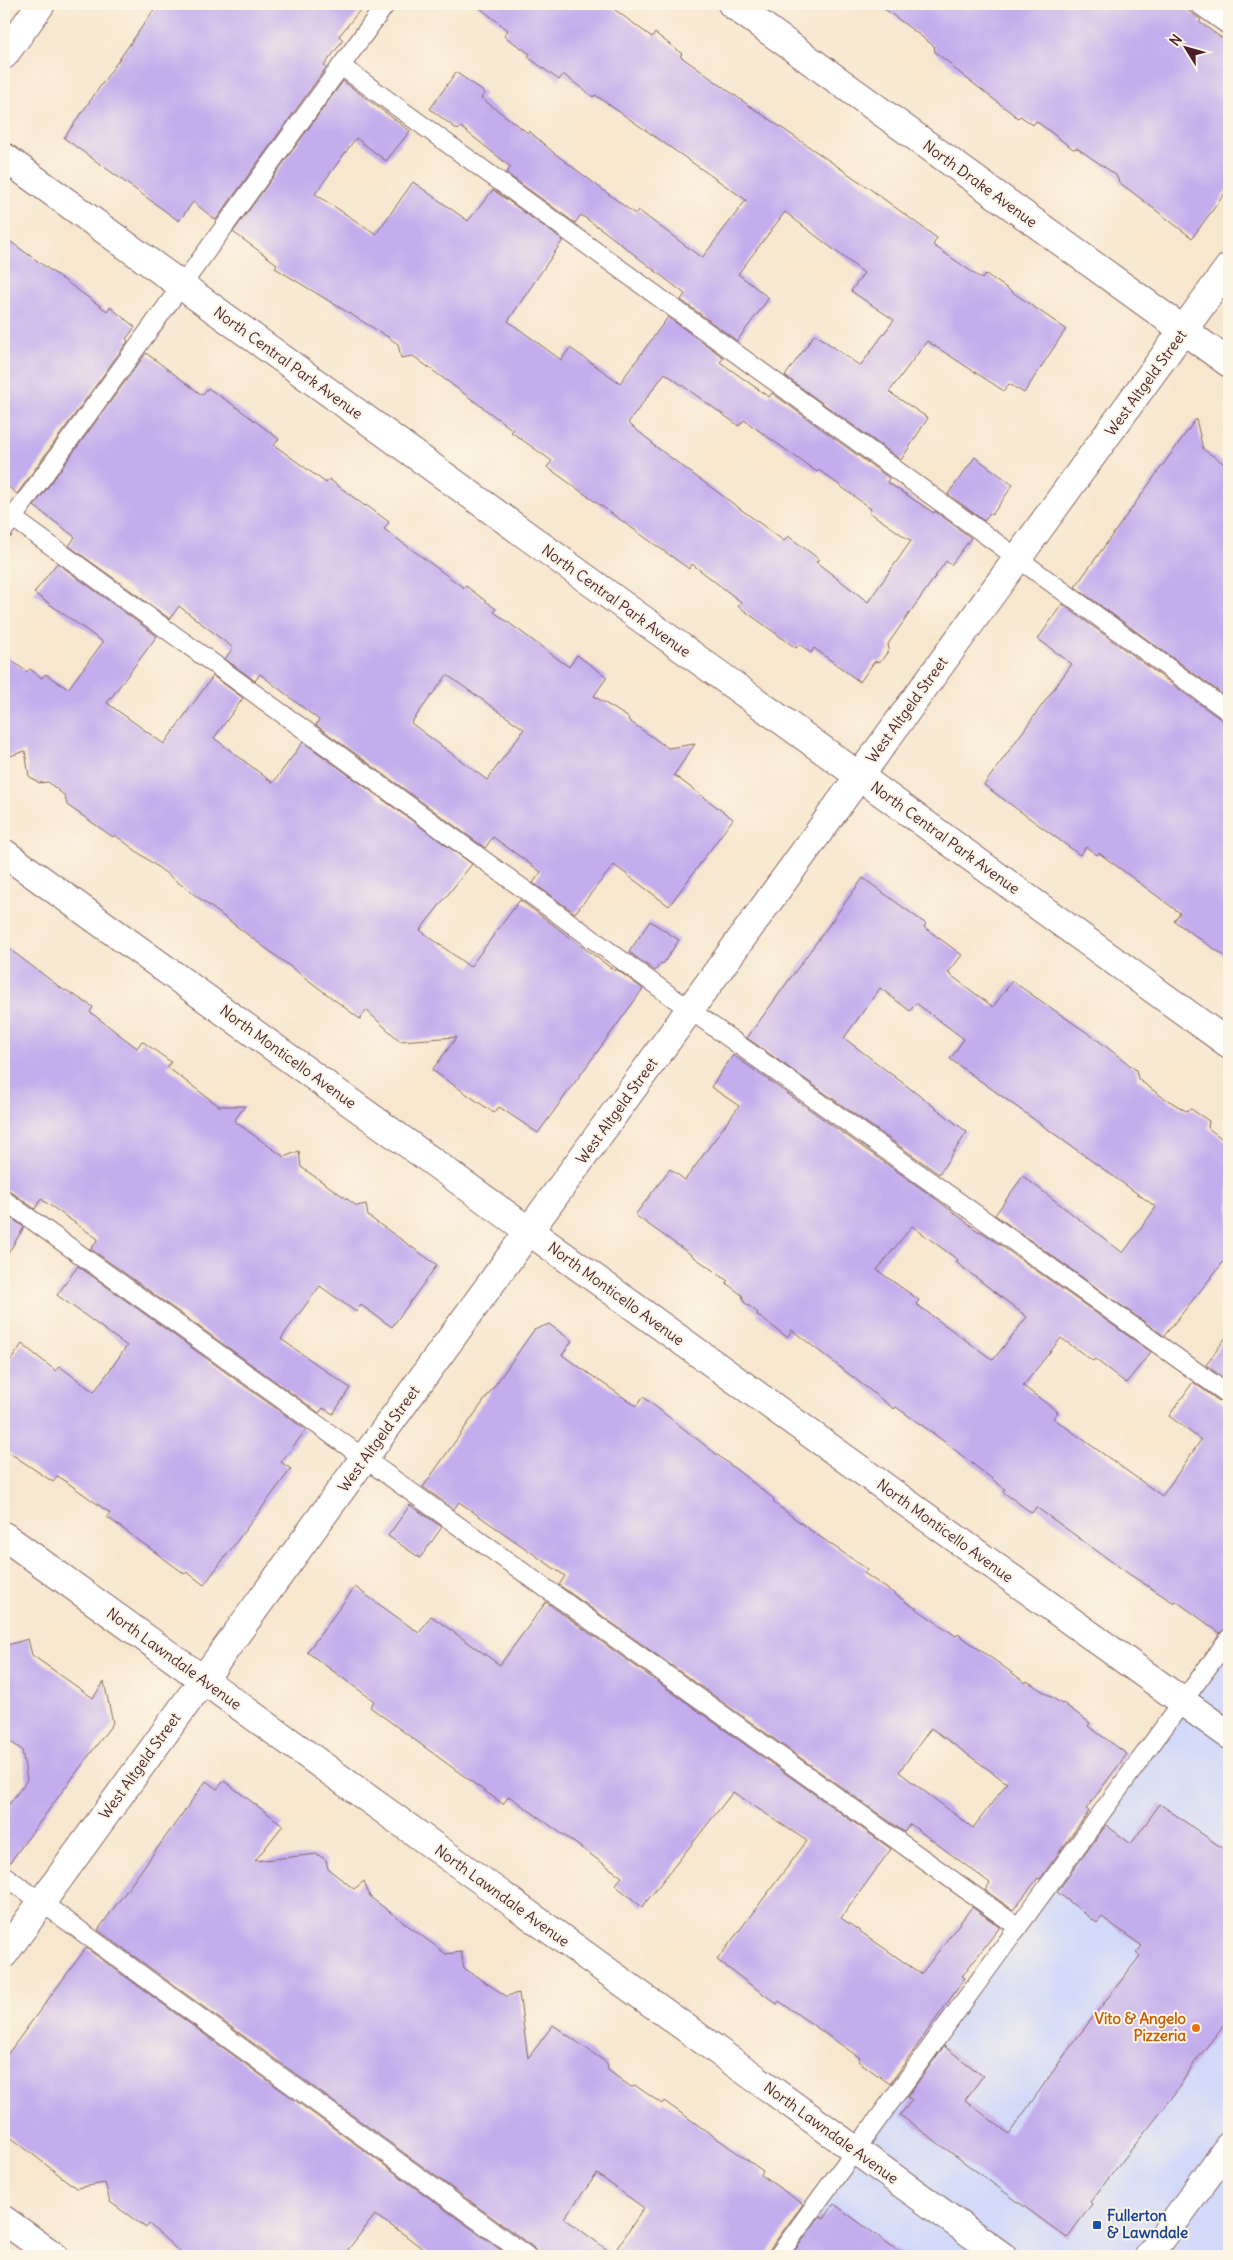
<svg xmlns="http://www.w3.org/2000/svg" width="1233" height="2260" font-family="Delius,sans-serif">
<style>
.built{fill:#d2d9f9}
.building{fill:#c3aded;fill-rule:evenodd}
.lines{fill:none;stroke-linecap:round;stroke-linejoin:round}
.lane-casing{stroke:#876564;stroke-width:20}
.street-casing{stroke:#876564;stroke-width:30}
.secondary-casing{stroke:#876564;stroke-width:30}
.lane{stroke:#fff;stroke-width:18}
.street{stroke:#fff;stroke-width:28}
.secondary{stroke:#fff;stroke-width:28}
.food-dot{fill:#e8710a;stroke:#fcf5e5;stroke-width:2}
.transit-dot{fill:#1a4fb4;stroke:#fcf5e5;stroke-width:2}
.labels{text-anchor:middle;stroke-width:4;stroke-linejoin:round;paint-order:stroke}
.street-label{font-size:15px;fill:#4a1f2b;stroke:#fcf5e5}
.food-label{font-size:15px;font-weight:bold;fill:#c56008;stroke:#fcf5e5;text-anchor:end}
.transit-label{font-size:15px;font-weight:bold;fill:#164399;stroke:#fcf5e5;text-anchor:start}
</style>
<rect width="100%" height="100%" fill="#fcf5e5"/>
<filter id="ink" filterUnits="userSpaceOnUse"><feTurbulence type="fractalNoise" baseFrequency=".02" numOctaves="2"/><feDisplacementMap in="SourceGraphic" scale="10" xChannelSelector="R" yChannelSelector="G"/><feConvolveMatrix kernelMatrix="1 2 1 2 8 2 1 2 1" color-interpolation-filters="sRGB"/></filter>
<filter id="wash" filterUnits="userSpaceOnUse"><feTurbulence type="fractalNoise" baseFrequency=".0096" numOctaves="4" result="noise"/><feDisplacementMap in="SourceGraphic" scale="20" xChannelSelector="R" yChannelSelector="G"/><feGaussianBlur stdDeviation="1.12" result="paint"/><feColorMatrix in="noise" values="0 0 0 0 0 0 0 0 0 0 0 0 0 0 0 0 0 1.4 0 .05"/><feComposite in="paint" operator="in"/></filter>
<g filter="url(#wash)">
<rect width="100%" height="100%" fill="#f7e7cf"/>
<path class="built" d="M1229 1644V2256H784Z"/>
<g id="blocks">
<g class="building">
<path d="M158 4H365L339 36 343 40 324 66 326 68 216 220 193 202 179 221 64 138Z"/>
<path d="M475 4H607L652 37 655 33 682 54 680 56 744 102 866 186 937 238 933 245 982 279 986 274 1066 329 1024 393 1009 384 1004 391 927 341 889 392 928 418 901 460 785 376 815 334 860 366 894 320 851 291 864 273 785 212 738 274 769 298 737 341 681 300 685 294 604 231 581 215 575 223 506 173 511 167 461 127 458 130 430 109 456 72 485 93 481 98 528 133 529 131 554 153 635 214 638 210 702 258 746 200 595 95 593 97 563 74 559 80 528 57 530 54 504 36 508 30Z"/>
<path d="M878 4H1179L1201 20 1199 22 1229 43V188L1192 238 1119 182 1116 175 1077 148 1073 149 1036 121 1033 125 1020 116 1018 118 952 67 953 66 935 52 934 46Z"/>
<path d="M343 81 410 131 386 161 356 138 315 194 376 234 413 182 468 221 493 190 563 240 508 321 561 360 570 348 620 383 668 317 724 358 720 362 769 397 772 393 889 478 887 482 934 513 935 511 971 538 951 565 946 561 888 644 889 650 881 661 874 662 860 682 814 648 811 653 800 644 796 648 738 606 741 602 692 564 689 569 547 467 552 461 511 432 513 430 458 389 413 356 401 358 398 344 388 337 275 268 277 264 233 232ZM665 373 739 426 744 420 817 472 819 470 871 509 869 512 911 541 868 602 816 562 819 559 788 536 784 541 652 444 653 443 628 423Z"/>
<path d="M4 237 107 311 110 307 135 327 126 339 128 341 17 494 4 483Z"/>
<path d="M146 353 202 395 208 388 235 406 279 439 274 445 326 483 329 479 365 506 366 505 389 522 384 529 464 588 466 586 496 609 494 612 569 667 577 655 607 677 594 696 629 718 628 720 668 748 695 744 674 775 733 819 669 906 614 865 575 913 533 883 541 872 493 837 485 848 316 725 319 720 260 674 255 681 225 659 233 648 179 606 170 619 69 546 75 537 34 506ZM447 675 524 729 487 780 411 723Z"/>
<path d="M1196 419 1203 449 1229 467V699L1075 587Z"/>
<path d="M975 457 1013 485 992 515 990 513 984 521 948 494Z"/>
<path d="M57 563 157 636 107 703 164 744 213 676 243 698 214 738 273 783 303 742 472 864 420 930 470 967 520 900 615 971 616 969 643 989 538 1133 499 1107 494 1113 432 1070 457 1037 400 1041 366 1010 360 1019 115 835 113 837 67 805 65 796 48 782 39 783 29 776 25 751 4 758V655L27 672 30 669 42 678 45 674 68 689 103 642 34 593Z"/>
<path d="M1062 604 1223 721 1229 722V959L1174 921 1180 913 1099 853 1097 855 1086 847 1080 855 984 785 1072 664 1038 639Z"/>
<path d="M863 878 926 924 924 927 962 955 948 973 993 1007 1012 981 1099 1041 1136 1070 1138 1079 1161 1096 1186 1111 1191 1109 1209 1121 1208 1128 1229 1144V1255L1164 1336 995 1215 1023 1176 1123 1253 1156 1207 950 1059 964 1039 916 1003 910 1011 880 988 844 1038 967 1132 939 1174 747 1038Z"/>
<path d="M650 921 679 940 663 964 661 963 655 971 629 952Z"/>
<path d="M4 945 65 991 66 990 93 1007 90 1012 137 1048 142 1041 171 1062 167 1067 219 1106H245L234 1121 284 1157 299 1151 301 1167 357 1206 366 1204 368 1216 437 1265 392 1327 361 1305 356 1312 320 1286 287 1330 281 1339 350 1388 333 1414 323 1408 319 1413 91 1249 98 1239 41 1199 35 1209 10 1191 4 1190Z"/>
<path d="M733 1055 936 1199 978 1231 982 1232 1151 1352 1126 1383 1095 1359 1093 1361 1061 1338 1023 1386 1058 1412 1053 1418 1162 1496 1201 1440 1169 1416 1193 1382 1223 1404 1229 1405V1628L1220 1633 1176 1601 1174 1603 1129 1574 1036 1507 1032 1513 1003 1492 1005 1489 933 1433 896 1407 894 1409 792 1330 787 1337 757 1315 758 1313 744 1302 742 1295 726 1283 728 1281 635 1215 670 1169 685 1180 739 1106 711 1087ZM912 1226 958 1260 956 1262 1027 1317 993 1360 916 1304 919 1300 877 1270Z"/>
<path d="M4 1213 24 1227 4 1260Z"/>
<path d="M78 1266 306 1430 281 1462 291 1469 204 1585 187 1572 185 1574 107 1517 110 1513 58 1476 53 1482 4 1449V1370L22 1344 56 1371 59 1366 94 1392 127 1346 57 1295Z"/>
<path d="M549 1324 572 1341 562 1355 636 1406 643 1397 774 1499 773 1502 810 1530 867 1569 864 1573 956 1636 958 1634 1026 1683 1027 1681 1062 1704 1063 1703 1090 1723 1088 1726 1127 1754 1086 1809 1089 1811 1040 1879 1038 1878 1013 1910 985 1890 990 1883 910 1824 904 1832 559 1585 565 1576 459 1502 454 1509 423 1487 534 1330ZM931 1728 1007 1783 973 1828 899 1772Z"/>
<path d="M1229 1333V1382L1206 1365Z"/>
<path d="M410 1505 442 1527 420 1558 388 1536Z"/>
<path d="M355 1587 419 1633 431 1616 500 1665 546 1602 891 1849 841 1918 921 1974 972 1907 1000 1927 962 1976 965 1978 890 2084 858 2061 860 2058 779 2001 777 2004 717 1960 807 1841 733 1792 642 1907 615 1885 622 1877 509 1796 503 1804 483 1790 370 1707 374 1701 307 1652Z"/>
<path d="M28 1639 32 1655 93 1698 104 1682 113 1723 8 1865H4V1811L27 1780 22 1750 4 1737V1646Z"/>
<path d="M206 1781 217 1789 224 1781 283 1825 255 1861 317 1854 326 1860 328 1869 354 1889 364 1881 370 1897 446 1954 461 1952 464 1968 506 1996 519 1993 528 2058 553 2025 607 2063 608 2070 631 2087 636 2086 662 2104 664 2101 763 2171 761 2175 803 2204 769 2250 768 2256H537L533 2247 98 1930ZM597 2174 644 2208 613 2254 564 2218Z"/>
<path d="M1160 1804 1229 1853V2018L1195 2062 1172 2098 1090 2202 1092 2204 1067 2238 900 2115 912 2100 907 2097 944 2046 983 2076 965 2100 1009 2134 1073 2043 1140 1956 1136 1953 1142 1946 1102 1917 1097 1923 1057 1892 1106 1825 1131 1844Z"/>
<path d="M86 1948 509 2256H432L405 2235 375 2215 343 2256H184L149 2224 146 2228 110 2202 105 2183 76 2188 4 2132V2059Z"/>
<path d="M834 2204 905 2256H791L820 2216 824 2219Z"/>
</g>
</g>
</g>
<g filter="url(#ink)">
<use href="#blocks" fill-opacity="0" stroke="#876564" stroke-width="1"/>
<g class="lines">
<g class="lane-casing">
<g id="lane">
<path d="M1198 4 1229 26"/>
<path d="M341 66 1229 712"/>
<path d="M13 518 690 1010 1229 1395"/>
<path d="M4 530 386 4"/>
<path d="M4 1200 1018 1927"/>
<path d="M4 1875 527 2256"/>
<path d="M778 2256 1229 1638"/>
</g>
</g>
<g class="street-casing">
<g id="street">
<path d="M732 4 1229 363"/>
<path d="M4 853 1229 1735"/>
<path d="M4 1536 1002 2256"/>
<path d="M4 1954 1229 267"/>
<path d="M4 2220 54 2256"/>
</g>
</g>
<g class="secondary-casing">
<g id="secondary">
<path d="M4 55 41 4"/>
<path d="M4 157 1229 1044"/>
<path d="M1149 2256 1229 2146"/>
</g>
</g>
<use href="#lane" class="lane"/>
<use href="#street" class="street"/>
<use href="#secondary" class="secondary"/>
</g>
</g>
<circle class="food-dot" cx="1196" cy="2028" r="5"/>
<rect class="transit-dot" x="1092" y="2220" width="10" height="10" rx="2.5"/>
<g class="labels">
<g class="street-label">
<text transform="translate(980 184) rotate(36)" y="5">North Drake Avenue</text>
<text transform="translate(288 363) rotate(36)" y="5">North Central Park Avenue</text>
<text transform="translate(1146 383) rotate(-54)" y="5">West Altgeld Street</text>
<text transform="translate(616 601) rotate(36)" y="5">North Central Park Avenue</text>
<text transform="translate(907 710) rotate(-54)" y="5">West Altgeld Street</text>
<text transform="translate(945 838) rotate(36)" y="5">North Central Park Avenue</text>
<text transform="translate(288 1057) rotate(36)" y="5">North Monticello Avenue</text>
<text transform="translate(617 1111) rotate(-54)" y="5">West Altgeld Street</text>
<text transform="translate(616 1294) rotate(36)" y="5">North Monticello Avenue</text>
<text transform="translate(379 1439) rotate(-54)" y="5">West Altgeld Street</text>
<text transform="translate(945 1531) rotate(36)" y="5">North Monticello Avenue</text>
<text transform="translate(174 1659) rotate(36)" y="5">North Lawndale Avenue</text>
<text transform="translate(140 1766) rotate(-54)" y="5">West Altgeld Street</text>
<text transform="translate(502 1896) rotate(36)" y="5">North Lawndale Avenue</text>
<text transform="translate(831 2133) rotate(36)" y="5">North Lawndale Avenue</text>
</g>
<g class="food-label">
<text x="1186" y="2024">Vito &amp; Angelo<tspan x="1186" dy="17">Pizzeria</tspan></text>
</g>
<g class="transit-label">
<text x="1107" y="2221">Fullerton<tspan x="1107" dy="17">&amp; Lawndale</tspan></text>
</g>
</g>
<rect width="1233" height="2260" fill="none" stroke="#fcf5e5" stroke-width="20"/>
<g transform="translate(1186 48) rotate(307)" stroke="#fcf5e5" stroke-width="4" paint-order="stroke">
<path d="M0-4L9 19L0 12L-9 19Z" fill="#4a1f2b"/>
<text y="-8" font-size="14" font-weight="bold" text-anchor="middle" fill="#4a1f2b">N</text>
</g>
</svg>
